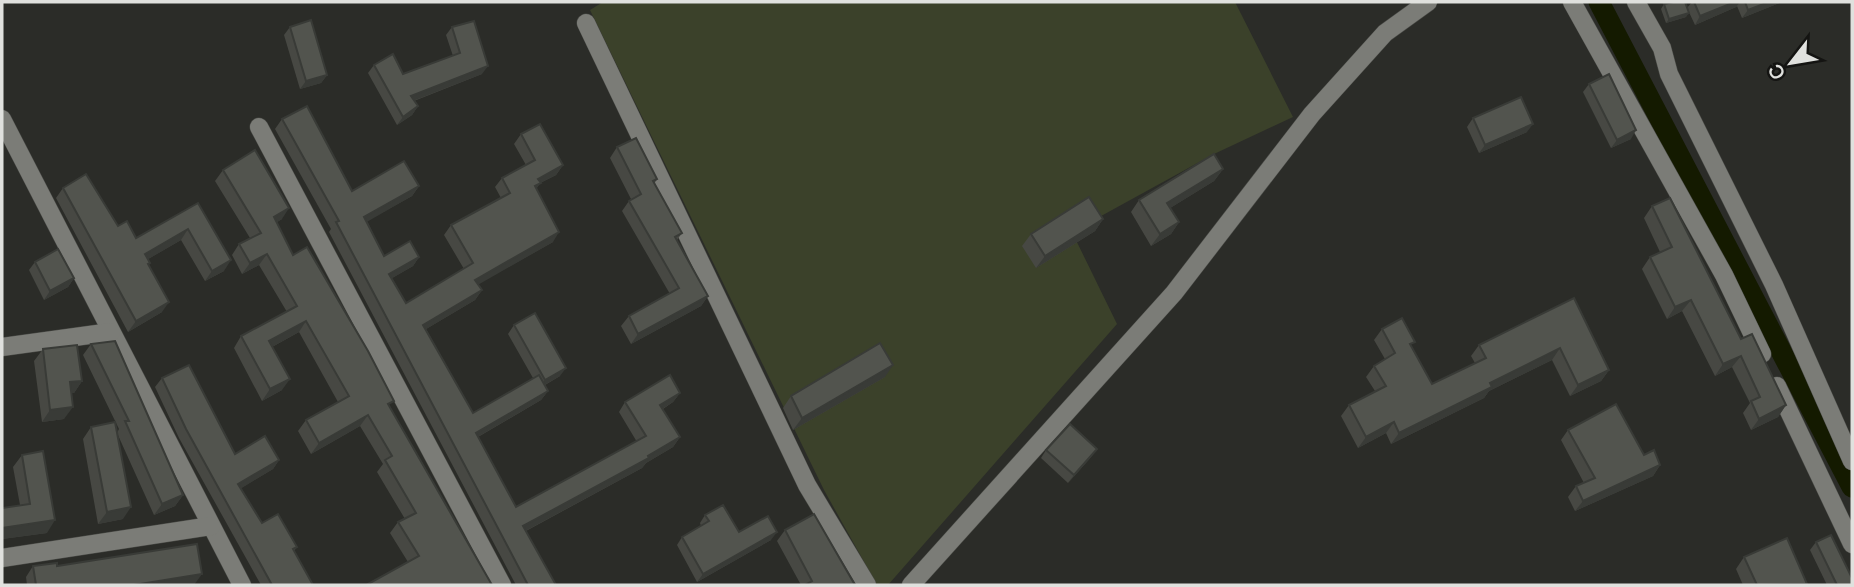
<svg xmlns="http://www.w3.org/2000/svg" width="1854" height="587" font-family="Manrope,sans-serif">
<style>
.green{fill:#3b412a}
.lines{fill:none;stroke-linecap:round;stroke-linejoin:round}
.canal{stroke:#141a00;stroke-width:21}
.street-casing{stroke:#494a46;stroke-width:19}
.street{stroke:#7b7c77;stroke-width:18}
.wall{fill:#474843}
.shaded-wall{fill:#393b37}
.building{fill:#52544e;stroke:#393b37;stroke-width:2}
</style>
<rect width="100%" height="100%" fill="#2b2c28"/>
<path class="green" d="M603 2H1235L1293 117 1214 154 1072 232 1117 324 888 585H877L824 490 590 10Z"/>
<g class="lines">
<path class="canal" d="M1599 2 1852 487"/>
<g class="street-casing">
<g id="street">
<path d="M1572 2 1724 275 1762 354"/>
<path d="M1636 2 1662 48 1669 74 1774 285 1852 461"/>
<path d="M586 23 807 485 867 585"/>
<path d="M2 119 242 585"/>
<path d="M259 127 502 585"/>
<path d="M2 347 111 332"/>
<path d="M1777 386 1852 544"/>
<path d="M2 558 211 526"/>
<path d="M911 585 1174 293 1312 114 1385 33 1428 2"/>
</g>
</g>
<use href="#street" class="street"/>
</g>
<g class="wall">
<path d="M1692 2H1782L1742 18 1737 6 1736 7 1695 25 1688 10 1686 17 1666 23 1661 9 1664 4 1687 8Z"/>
<path d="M290 27 327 75 321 83 300 89 284 35Z"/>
<path d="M452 27 482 74 414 101 418 106 412 115 397 125 368 73 374 65 403 74 453 56 446 35Z"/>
<path d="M1589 84 1631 139 1611 148 1583 92Z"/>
<path d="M1473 118 1527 132 1479 153 1467 127Z"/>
<path d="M282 119 352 191 419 186 412 196 367 221 384 256 419 257 413 266 392 278 406 303 464 269 444 235 451 225 501 198 495 187 502 178 526 165 514 144 521 134 563 165 556 175 540 183 536 189 553 242 478 284 482 290 475 300 426 329 473 413 533 378 508 334 514 325 560 376 545 385 548 391 541 400 478 437 516 507 637 442 619 412 625 402 680 393 673 402 663 409 680 437 673 447 646 463 642 468 526 531 556 585H516L329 232 331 229 275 129Z"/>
<path d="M617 147 657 179 654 184 682 233 677 240 708 296 701 306 631 344 621 326 629 316 670 294 622 211 629 201 631 199 610 158Z"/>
<path d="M1223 169 1214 181 1170 208 1179 222 1171 234 1151 246 1131 212 1139 200Z"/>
<path d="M223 170 282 219 277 222 293 255 389 407 492 585H367L408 562 390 533 398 522 405 519 377 472 383 464 360 426 311 454 298 431 306 420 338 402 299 332 272 347 282 390 262 401 234 348 241 336 287 312 259 265 242 274 232 255 239 244 250 238 215 181Z"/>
<path d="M63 188 136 238 198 203 224 271 205 281 181 240 148 259V266L162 312 128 332 56 198Z"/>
<path d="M1652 206 1786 405 1778 417 1751 430 1743 413 1750 403 1732 367 1715 376 1682 311 1667 319 1642 269 1650 257 1660 252 1644 218Z"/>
<path d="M1103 219 1095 231 1036 268 1022 246 1031 234Z"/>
<path d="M35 262 74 278 68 287 44 300 29 270Z"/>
<path d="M1574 298 1609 370 1601 381 1570 396 1552 360 1489 391 1484 398 1391 444 1386 433 1358 448 1341 416 1349 405 1375 391 1366 377 1374 366 1385 359 1374 340 1382 329 1411 347 1432 384 1475 363 1471 356 1479 345Z"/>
<path d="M91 344 183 495 175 506 154 515 117 433 123 519 98 524 83 439 91 427 117 433 119 429 83 355Z"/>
<path d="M43 349 82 381 74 393H71L64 419 42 422 34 361Z"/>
<path d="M885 377 793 430 783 408 791 396Z"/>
<path d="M162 378 235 454 279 460 273 469 241 488 262 523 297 547 294 551 313 585H261L179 438 155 387Z"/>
<path d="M1568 430 1644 455 1660 465 1653 476 1575 511 1568 497 1576 486 1584 483 1561 440Z"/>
<path d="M1046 450 1091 457 1068 483 1041 458Z"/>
<path d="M22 455 47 533 2 539V508L20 505 13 467Z"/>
<path d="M705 515 739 532 771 540 697 582 677 545 682 537 701 526 700 523Z"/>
<path d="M785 530 855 585H801L777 541Z"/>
<path d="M1816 542 1852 585H1827L1810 550Z"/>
<path d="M1744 557 1807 585H1743L1736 569Z"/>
<path d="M33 566 194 585H27L26 577Z"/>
</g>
<g class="shaded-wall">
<path d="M1735 2H1740L1736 7 1695 25 1700 16Z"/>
<path d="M1769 2H1782L1742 18 1748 10Z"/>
<path d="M1689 13 1686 17 1666 23 1669 19Z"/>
<path d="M488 66 482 74 405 104 411 96Z"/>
<path d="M327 75 321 83 300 89 306 81Z"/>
<path d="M418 106 412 115 397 125 403 117Z"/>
<path d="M1533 124 1527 132 1479 153 1485 145Z"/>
<path d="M1636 130 1631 139 1611 148 1617 140Z"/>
<path d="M563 165 556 175 540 183 534 193 528 196 538 179Z"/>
<path d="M1223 169 1214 181 1159 215 1167 203Z"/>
<path d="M419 186 412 196 358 227 364 217Z"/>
<path d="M289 208 282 219 266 229 274 217Z"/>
<path d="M1103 219 1095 231 1036 268 1045 256Z"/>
<path d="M1179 222 1171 234 1151 246 1160 234Z"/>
<path d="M188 229 181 240 138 265 145 254Z"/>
<path d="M559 232 553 242 469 290 475 280Z"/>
<path d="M267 254 259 265 242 274 250 263Z"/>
<path d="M419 257 413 266 382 284 389 274Z"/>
<path d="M231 260 224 271 205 281 212 271Z"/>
<path d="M74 278 68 287 44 300 50 291Z"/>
<path d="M482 290 475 300 416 335 423 325Z"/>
<path d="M708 296 701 306 631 344 638 334Z"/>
<path d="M1691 300 1682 311 1667 319 1675 307Z"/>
<path d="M169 302 162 312 128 332 136 321Z"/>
<path d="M306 321 299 332 261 353 269 341Z"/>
<path d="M1560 348 1552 360 1489 391 1484 398 1391 444 1399 433 1490 383Z"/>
<path d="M1741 356 1732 367 1715 376 1723 364Z"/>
<path d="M893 365 885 377 793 430 802 418Z"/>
<path d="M566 368 560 376 539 388 545 380Z"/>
<path d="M1609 370 1601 381 1570 396 1578 385Z"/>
<path d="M290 379 282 390 262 401 270 389Z"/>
<path d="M82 381 74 393 61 394 70 382Z"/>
<path d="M548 391 541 400 469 442 476 433Z"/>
<path d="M680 393 673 402 653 415 660 405Z"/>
<path d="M1786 405 1778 417 1751 430 1759 419Z"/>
<path d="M73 407 64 419 42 422 50 410Z"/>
<path d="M368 415 360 426 311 454 319 443Z"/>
<path d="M1394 422 1386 433 1358 448 1366 437Z"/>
<path d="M680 437 673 447 646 463 642 468 516 536 523 526Z"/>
<path d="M1097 449 1091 457 1068 483 1074 475Z"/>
<path d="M279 460 273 469 232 494 238 484Z"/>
<path d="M1660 465 1653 476 1575 511 1583 501Z"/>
<path d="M183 495 175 506 154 515 162 504Z"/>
<path d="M131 507 123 519 98 524 107 512Z"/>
<path d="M55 520 47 533 2 539V528Z"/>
<path d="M777 532 771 540 697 582 703 574Z"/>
<path d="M202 574 194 585H134Z"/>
</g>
<g class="building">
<path d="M1673 2H1685L1689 13 1669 19 1664 4Z"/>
<path d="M1694 2H1735L1700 16Z"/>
<path d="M1745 2H1769L1748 10Z"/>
<path d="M311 20 327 75 306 81 290 27Z"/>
<path d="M474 21 488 66 411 96 418 106 403 117 374 65 393 54 403 74 460 53 452 27Z"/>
<path d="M1609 74 1636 130 1617 140 1589 84Z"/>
<path d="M1521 97 1533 124 1485 145 1473 118Z"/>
<path d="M307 106 352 191 404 161 419 186 364 217 384 256 410 241 419 257 389 274 406 303 473 263 451 225 510 193 502 178 535 160 521 134 540 124 563 165 538 179 541 183 535 186 559 232 475 280 482 290 423 325 473 413 539 375 548 391 476 433 516 507 646 436 625 402 670 375 680 393 660 405 680 437 648 456 649 458 523 526 556 585H528L336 222 339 221 282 119Z"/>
<path d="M636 138 657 179 653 181 682 233 675 237 708 296 638 334 629 316 679 288 629 201 641 194 617 147Z"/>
<path d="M255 150 289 208 274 217 293 255 307 247 368 351 394 401 388 404 492 585H369L368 584 419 556 398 522 416 513 385 460 392 456 368 415 319 443 306 420 349 396 306 321 269 341 290 379 270 389 241 336 297 306 267 254 250 263 239 244 261 233 223 170Z"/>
<path d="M1214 154 1223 169 1167 203 1179 222 1160 234 1139 200Z"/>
<path d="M86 174 118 226 127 221 136 238 198 203 231 260 212 271 188 229 145 254 150 263 148 264 169 302 136 321 63 188Z"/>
<path d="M1089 197 1103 219 1045 256 1031 234Z"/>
<path d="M1670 198 1741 339 1752 334 1786 405 1759 419 1751 401 1760 397 1741 356 1723 364 1691 300 1675 307 1650 257 1672 247 1652 206Z"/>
<path d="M58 249 74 278 50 291 35 262Z"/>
<path d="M1574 298 1609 370 1578 385 1560 348 1490 383 1492 387 1399 433 1394 422 1366 437 1349 405 1386 386 1374 366 1395 353 1382 329 1402 318 1415 342 1410 344 1432 384 1486 358 1479 345Z"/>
<path d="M535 313 566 368 545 380 514 325Z"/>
<path d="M115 341 183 495 162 504 125 421H129L91 344Z"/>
<path d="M880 343 893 365 802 418 791 396Z"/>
<path d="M77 345 82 381 70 382 73 407 50 410 43 349Z"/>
<path d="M189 365 235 454 265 436 279 460 238 484 262 523 278 514 297 547 293 549 313 585H272L186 429 162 378Z"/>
<path d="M1616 404 1644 455 1654 450 1660 465 1583 501 1576 486 1595 478 1568 430Z"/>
<path d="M115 422 131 507 107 512 91 427Z"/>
<path d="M1070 424 1097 449 1074 475 1046 450Z"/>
<path d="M43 451 55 520 2 528V508L30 504 22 455Z"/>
<path d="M723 505 739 532 768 516 777 532 703 574 682 537 709 521 705 515Z"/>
<path d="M814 514 855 585H805L812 581 785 530Z"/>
<path d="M1831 535 1852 578V585H1837L1816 542Z"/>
<path d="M1787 538 1807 584 1757 585 1744 557Z"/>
<path d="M197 544 202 574 134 585H36L33 566 57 563V566Z"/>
</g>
<rect width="1854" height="587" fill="none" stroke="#e0e1de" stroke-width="7"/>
<g transform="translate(1791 63) rotate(239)" stroke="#141412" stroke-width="5" paint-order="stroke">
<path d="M0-5L12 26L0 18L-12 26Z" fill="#e0e1de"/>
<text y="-10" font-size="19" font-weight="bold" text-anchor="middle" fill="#e0e1de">С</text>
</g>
</svg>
